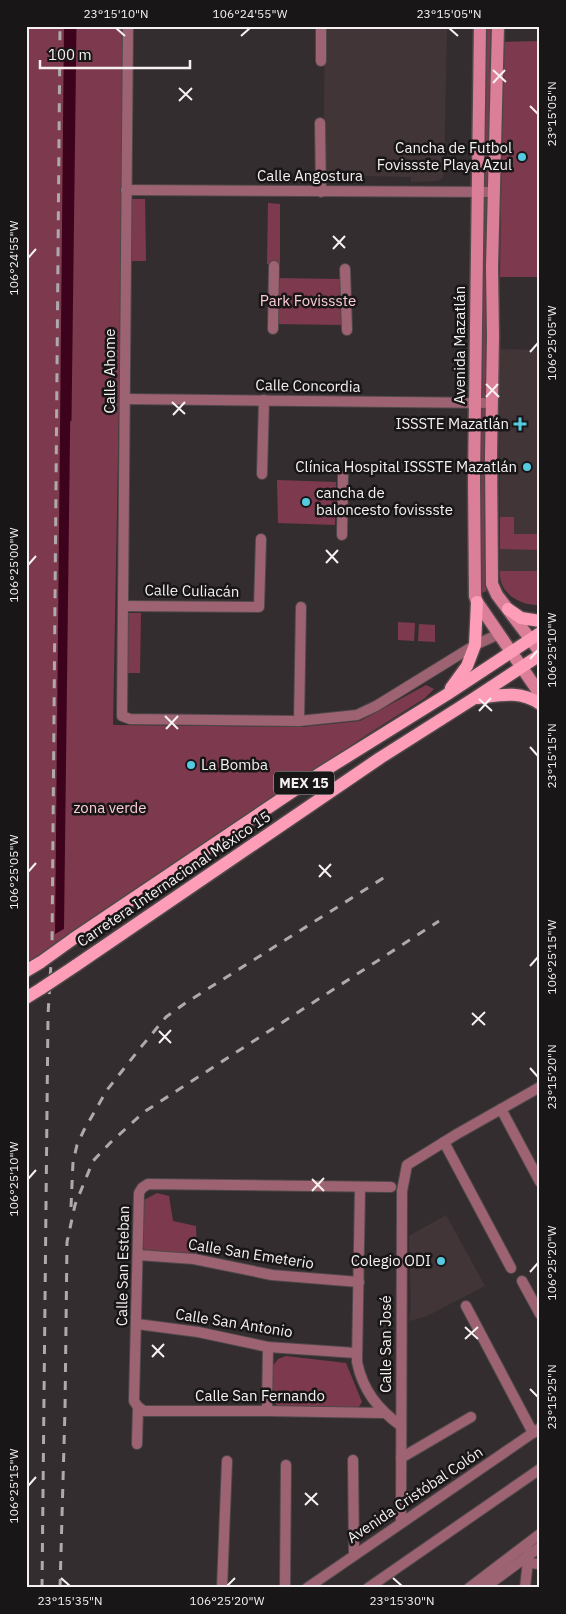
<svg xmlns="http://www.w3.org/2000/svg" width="566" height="1614" font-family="'IBM Plex Sans',sans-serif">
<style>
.built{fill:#423538}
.green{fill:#7d3a4f}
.water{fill:#3e031c}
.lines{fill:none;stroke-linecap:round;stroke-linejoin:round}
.stream{stroke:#3e031c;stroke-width:3}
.street-casing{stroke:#4f484a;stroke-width:12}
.secondary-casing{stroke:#4f484a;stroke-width:15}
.primary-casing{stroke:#4f484a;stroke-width:15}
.street{stroke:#9d6373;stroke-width:10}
.secondary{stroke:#db7e98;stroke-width:12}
.primary{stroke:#fd9db7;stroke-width:12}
.rail{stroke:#aea9ab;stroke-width:3;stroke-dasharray:9 9;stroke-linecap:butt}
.primary-bridge-casing{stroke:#4f484a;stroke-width:15;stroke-linecap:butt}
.primary-bridge{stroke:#fd9db7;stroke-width:12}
.ticks{fill:none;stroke:#f5f1f2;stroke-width:2}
.poi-dot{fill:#55cae0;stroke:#191617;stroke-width:2}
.labels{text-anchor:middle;stroke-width:5;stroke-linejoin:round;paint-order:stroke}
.shield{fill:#191617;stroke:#b3afb0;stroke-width:1}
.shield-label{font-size:14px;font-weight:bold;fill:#f5f1f2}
.poi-label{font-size:15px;fill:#f5f1f2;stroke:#191617;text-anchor:end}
.street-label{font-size:15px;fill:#f5f1f2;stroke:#191617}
.park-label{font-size:15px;fill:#fdccd7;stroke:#191617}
.neatline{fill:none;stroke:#f5f1f2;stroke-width:2}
.ticks-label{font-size:12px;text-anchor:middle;fill:#f5f1f2}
</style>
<rect width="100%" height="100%" fill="#342d2f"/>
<g class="built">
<path d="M325 26H447L444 173 442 179 437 181 411 182V177L323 175Z"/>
<path d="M499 349 540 350V605L526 604 510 596 500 577Z"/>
<path d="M446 1215 485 1286 425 1317 409 1321 411 1307 409 1236Z"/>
</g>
<g class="green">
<path d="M26 26H126L113 725 302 727 360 721 426 685 434 689 425 698 368 734 26 964Z"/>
<path d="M483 26H494L490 587 485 592 479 593Z"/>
<path d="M540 41V277H500L503 42Z"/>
<path d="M127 199H145L146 261H127Z"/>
<path d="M268 203 280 204V264H267Z"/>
<path d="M272 278 343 279V325L274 324Z"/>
<path d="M277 480 336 482 335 525 278 523Z"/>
<path d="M500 517H514V534H540V550L500 549Z"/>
<path d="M500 571H540V605C520 606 498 593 500 571Z"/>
<path d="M125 613H141L140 673H125Z"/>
<path d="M398 622 415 623 414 641 398 640Z"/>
<path d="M419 624 435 625V642L418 641Z"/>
<path d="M157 1193 169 1196 173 1221 196 1226 197 1255 145 1250 141 1243 142 1201Z"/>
<path d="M286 1356 346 1363 362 1402 358 1408 280 1411 272 1396V1367L278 1359Z"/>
</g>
<path class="water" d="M64 26H75L64 929 55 934Z"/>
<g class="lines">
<path class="stream" d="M70 420 75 26"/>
<g class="street-casing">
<g id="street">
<path d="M128 26 122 716 130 719 299 721 357 715 376 706 475 645 499 634"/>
<path d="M321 61V26"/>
<path d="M320 123 321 192"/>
<path d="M126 190 493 192"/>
<path d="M345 269 347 330"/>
<path d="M273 329 274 266"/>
<path d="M125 399 492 403"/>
<path d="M262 474 264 400"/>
<path d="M342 535 343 476"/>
<path d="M123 606 259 607 261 539"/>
<path d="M299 721 301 607"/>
<path d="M501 1109 540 1182"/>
<path d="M444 1142 511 1268"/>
<path d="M360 1188 357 1362C363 1391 378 1409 401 1426"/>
<path d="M138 1255 194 1259 272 1275 359 1282"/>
<path d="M522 1281 540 1314"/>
<path d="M466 1306 533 1433"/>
<path d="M137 1324 198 1332 268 1347 356 1353"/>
<path d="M138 1407 144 1411H267L383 1413"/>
<path d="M267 1411 268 1347"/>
<path d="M137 1444 138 1407 134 1401 139 1193 142 1188 148 1184 391 1187"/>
<path d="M401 1458 471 1417"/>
<path d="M353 1460 354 1554"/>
<path d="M401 1523 402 1191 407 1165 457 1134 540 1087"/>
<path d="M527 1563 540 1564"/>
<path d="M222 1588 227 1461"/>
<path d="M285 1588 286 1465"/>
<path d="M307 1588 540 1428"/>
<path d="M368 1588 540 1469"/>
<path d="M469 1588 540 1534"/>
<path d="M484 1588 540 1547"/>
<path d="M525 1588 529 1551"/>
</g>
</g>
<g class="secondary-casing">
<g id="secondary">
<path d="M480 26 474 479 475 596 477 602 540 694"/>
<path d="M498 26 492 267 493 336 491 455 492 584 497 595 540 652"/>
</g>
</g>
<g class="primary-casing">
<g id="primary">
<path d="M508 609 521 618 540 621"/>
<path d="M451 688 467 666 475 645 477 602"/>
<path d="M478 698C500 695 521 690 540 704"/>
<path d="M73 939 311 779 446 695 540 633"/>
<path d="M75 966 380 758 473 699 540 655"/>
<path d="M26 971 41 962"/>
<path d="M26 998 42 988"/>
</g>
</g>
<use href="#street" class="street"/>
<use href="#secondary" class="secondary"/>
<use href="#primary" class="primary"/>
<g class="rail">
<path d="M71 1207 73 1162 77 1145 84 1130 107 1090 141 1047 166 1017 187 1002 385 877"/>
<path d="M42 1588 48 1015 52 946 60 26"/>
<path d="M60 1588 65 1409 67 1242 75 1205 93 1161 110 1143 144 1112 439 921"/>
</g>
<g class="primary-bridge-casing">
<g id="primary-bridge">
<path d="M41 962 73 939"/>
<path d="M42 988 75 966"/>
</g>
</g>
<use href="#primary-bridge" class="primary-bridge"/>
</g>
<path class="ticks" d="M116 28 125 36M449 28 458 36M241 36 250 28M493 70 506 82M493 83 505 70M179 88 192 100M179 101 192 88M530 106 538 114M333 236 345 248M333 249 345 236M28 258 36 249M530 352 538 343M486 384 499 397M486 397 498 384M172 402 185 414M173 415 185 402M326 550 338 563M326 563 338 550M28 565 36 556M530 659 538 650M479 699 492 711M479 711 491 698M165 716 178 729M166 729 178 716M530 747 538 756M319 865 331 877M28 872 36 863M319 877 331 864M530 966 538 957M472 1013 485 1025M472 1025 485 1012M159 1031 171 1043M159 1043 171 1030M530 1068 538 1077M28 1179 36 1170M312 1179 324 1191M312 1191 324 1178M530 1272 538 1263M465 1327 478 1339M465 1339 478 1327M152 1345 164 1357M152 1357 164 1344M530 1389 538 1397M28 1486 36 1477M305 1493 318 1505M305 1505 317 1493M61 1578 70 1586M393 1578 402 1586M227 1586 235 1578"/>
<g class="poi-dot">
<circle cx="522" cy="157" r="5"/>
<path d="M517.5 416.5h5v5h5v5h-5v5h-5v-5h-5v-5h5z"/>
<circle cx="527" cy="467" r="5"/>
<circle cx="306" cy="502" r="5"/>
<circle cx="191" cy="765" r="5"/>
<circle cx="441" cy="1261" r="5"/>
</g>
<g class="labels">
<rect class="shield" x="274" y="771.5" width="60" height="23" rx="4"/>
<g class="shield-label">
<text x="304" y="788">MEX 15</text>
</g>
<g class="poi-label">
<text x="512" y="153">Cancha de Futbol<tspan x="512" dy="17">Fovissste Playa Azul</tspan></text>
<text x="509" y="429">ISSSTE Mazatlán</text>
<text x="517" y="472">Clínica Hospital ISSSTE Mazatlán</text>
<text x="316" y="498" text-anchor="start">cancha de<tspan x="316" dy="17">baloncesto fovissste</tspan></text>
<text x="201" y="770" text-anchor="start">La Bomba</text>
<text x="431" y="1266">Colegio ODI</text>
</g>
<g class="street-label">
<text x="310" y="181">Calle Angostura</text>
<text transform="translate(460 345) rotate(-90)" y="5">Avenida Mazatlán</text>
<text transform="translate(110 371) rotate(-90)" y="5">Calle Ahome</text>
<text transform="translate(308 386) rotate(1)" y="5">Calle Concordia</text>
<text transform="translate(192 591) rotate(1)" y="5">Calle Culiacán</text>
<text transform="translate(174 879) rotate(-34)" y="5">Carretera Internacional México 15</text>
<text transform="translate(251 1254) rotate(9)" y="5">Calle San Emeterio</text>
<text transform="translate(123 1266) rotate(-89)" y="5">Calle San Esteban</text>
<text transform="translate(234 1323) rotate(9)" y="5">Calle San Antonio</text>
<text transform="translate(386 1344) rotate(-90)" y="5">Calle San José</text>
<text x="260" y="1401">Calle San Fernando</text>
<text transform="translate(415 1495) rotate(-34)" y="5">Avenida Cristóbal Colón</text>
</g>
<g class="park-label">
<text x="308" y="306">Park Fovissste</text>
<text x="110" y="813">zona verde</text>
</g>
</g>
<rect width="566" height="1614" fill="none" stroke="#191617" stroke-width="55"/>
<path d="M40 60v8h150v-8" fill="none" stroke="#f5f1f2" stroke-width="2.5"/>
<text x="48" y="60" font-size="15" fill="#f5f1f2" stroke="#191617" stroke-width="4" paint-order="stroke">100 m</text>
<rect x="28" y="28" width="510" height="1558" class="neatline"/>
<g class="ticks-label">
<text x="116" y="18">23°15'10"N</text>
<text x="250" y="18">106°24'55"W</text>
<text x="449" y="18">23°15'05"N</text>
<text transform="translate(552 114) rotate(-90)" y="4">23°15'05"N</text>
<text transform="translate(14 258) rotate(-90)" y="4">106°24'55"W</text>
<text transform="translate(552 343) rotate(-90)" y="4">106°25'05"W</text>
<text transform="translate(14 565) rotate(-90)" y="4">106°25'00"W</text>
<text transform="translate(552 650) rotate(-90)" y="4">106°25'10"W</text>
<text transform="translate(552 756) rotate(-90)" y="4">23°15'15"N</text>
<text transform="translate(14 872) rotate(-90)" y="4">106°25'05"W</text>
<text transform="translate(552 957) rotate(-90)" y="4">106°25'15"W</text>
<text transform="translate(552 1077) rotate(-90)" y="4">23°15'20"N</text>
<text transform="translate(14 1179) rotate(-90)" y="4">106°25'10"W</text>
<text transform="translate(552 1263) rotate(-90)" y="4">106°25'20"W</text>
<text transform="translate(552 1397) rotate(-90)" y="4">23°15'25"N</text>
<text transform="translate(14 1486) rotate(-90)" y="4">106°25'15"W</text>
<text x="70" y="1605">23°15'35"N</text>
<text x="227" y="1605">106°25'20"W</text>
<text x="402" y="1605">23°15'30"N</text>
</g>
</svg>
